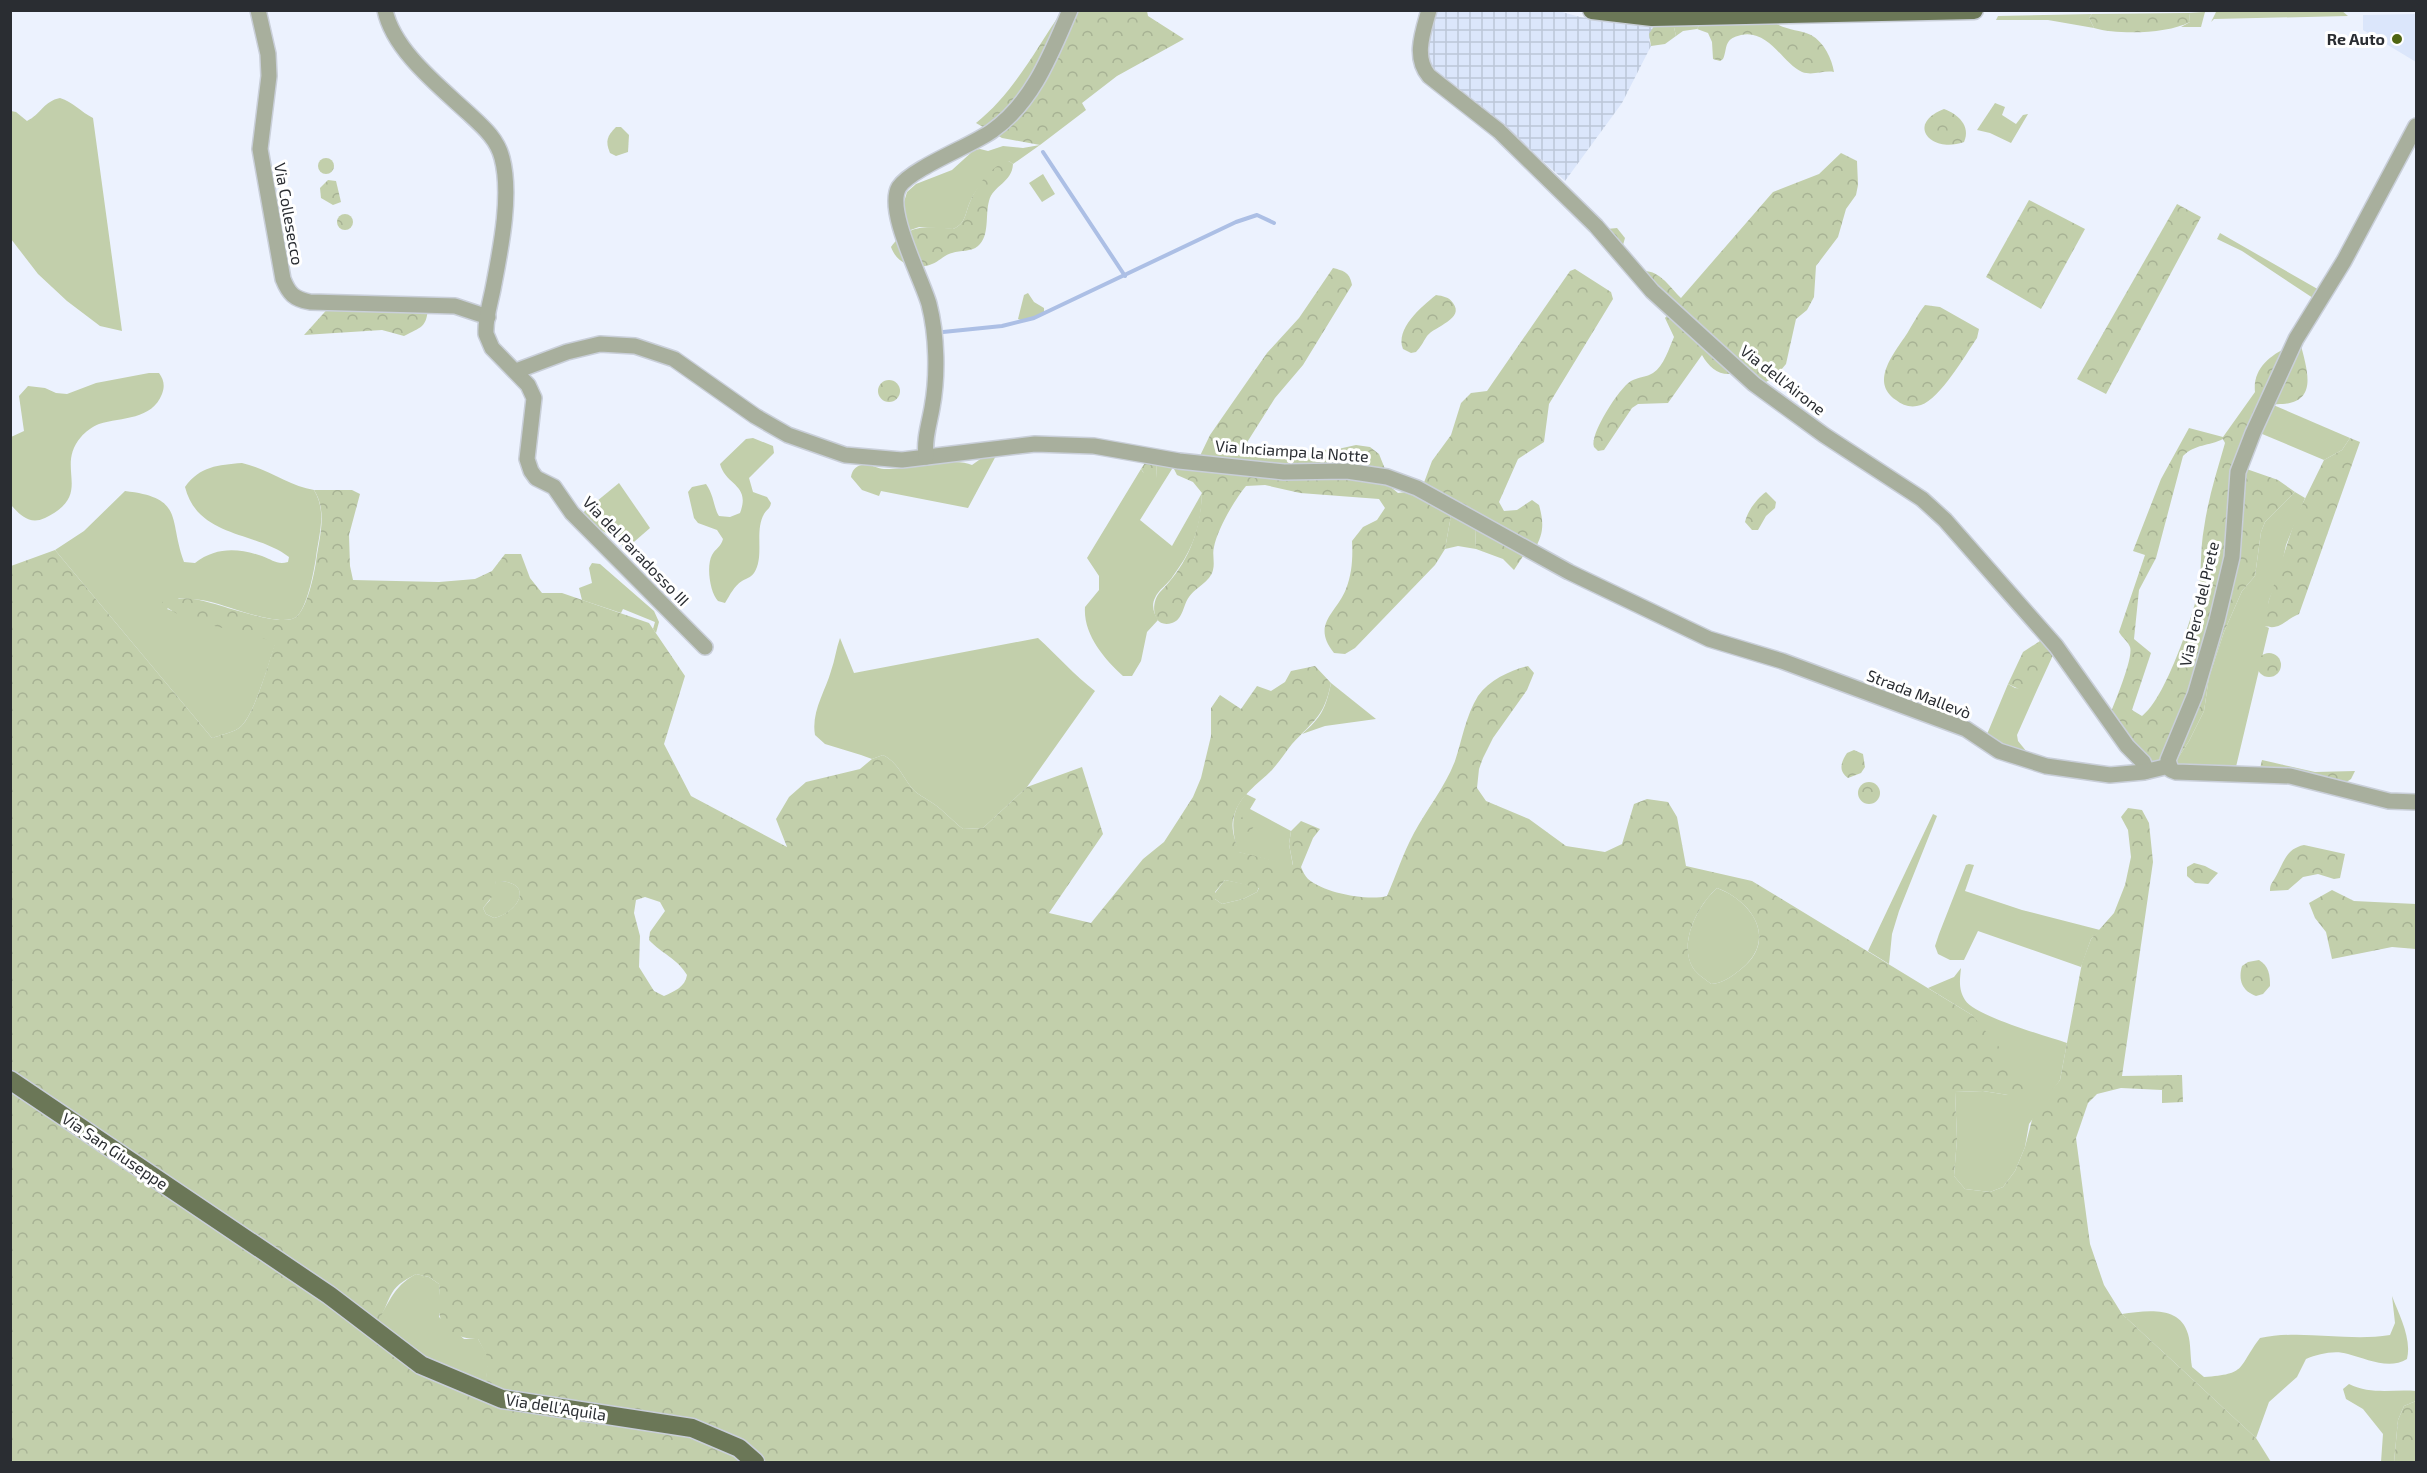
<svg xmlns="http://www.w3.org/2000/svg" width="2427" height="1473" font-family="'Exo 2',sans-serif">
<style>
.built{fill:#dbe6fb}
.industrial{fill:url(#industrial-grid)}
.green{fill:#c2cfab}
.forest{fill:url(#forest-crowns);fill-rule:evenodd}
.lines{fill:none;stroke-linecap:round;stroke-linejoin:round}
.stream{stroke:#acbfe5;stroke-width:4}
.minor-casing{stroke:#c9cfd9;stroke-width:18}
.major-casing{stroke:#c9cfd9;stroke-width:21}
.minor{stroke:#a8af9d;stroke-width:15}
.major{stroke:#6b7757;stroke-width:18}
.poi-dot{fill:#4f6512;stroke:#fff;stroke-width:2}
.labels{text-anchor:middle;stroke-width:6;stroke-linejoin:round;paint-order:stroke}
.poi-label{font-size:16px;font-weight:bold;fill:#2a2d32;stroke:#fff;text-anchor:end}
.street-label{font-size:16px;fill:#2a2d32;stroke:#fff}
</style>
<defs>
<pattern id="industrial-grid" width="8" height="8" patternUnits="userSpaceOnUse" patternTransform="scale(1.5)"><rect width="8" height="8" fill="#dbe6fb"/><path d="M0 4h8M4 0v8" fill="none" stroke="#bcc6d8"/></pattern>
<pattern id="forest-crowns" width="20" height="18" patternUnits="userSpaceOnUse" patternTransform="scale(1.5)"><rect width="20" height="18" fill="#c2cfab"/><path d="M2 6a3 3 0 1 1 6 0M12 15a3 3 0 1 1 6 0" fill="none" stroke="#a7b294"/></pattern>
</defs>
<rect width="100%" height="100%" fill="#ecf2fe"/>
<path class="built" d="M2416 14V62L2363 30V15Z"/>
<path class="industrial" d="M1555 10 1580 17 1635 23H1656L1649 40 1651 46 1622 103 1565 181 1515 136 1508 138 1426 70 1430 11Z"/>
<g class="green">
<path d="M2341 10 2348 16 2214 19 2211 22 2216 12Z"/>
<path d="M2205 12 2201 27H2181L2190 22 2189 13Z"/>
<path d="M2092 14 2089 18 2094 28 2048 20H1996L1998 16Z"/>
<path d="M1673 23H1701L1697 29 1683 31 1676 36Z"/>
<path d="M60 98C73 102 81 112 93 118L122 331 100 326 67 301 38 274 11 239V111L16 112 27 121C41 114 44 101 60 98Z"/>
<path d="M1995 103 2005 107 2002 115 2016 124 2023 115 2028 114 2011 143 1990 133 1977 130Z"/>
<path d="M616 127H621L629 135 628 152 616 156 610 153C605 141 607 136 616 127Z"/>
<path d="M1040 145 1013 164 1009 161C993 173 978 183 970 202 965 213 966 224 953 229L919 227 905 232 904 202 907 192 916 184 952 170 974 150 980 149 988 151 1003 146 1023 148Z"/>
<path d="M1043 174 1055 194 1042 202 1029 183Z"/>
<path d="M2220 233 2321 291 2316 300 2242 251 2217 239Z"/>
<path d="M1028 293 1034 302 1044 308V313C1037 319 1027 323 1018 319L1024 295Z"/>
<path d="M149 373H159C164 380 165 386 162 394 152 420 122 417 99 424 93 426 85 432 81 437 54 468 95 494 45 518 30 525 21 516 11 505V437L24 431 19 396 28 386 45 388 56 393 67 394 96 383Z"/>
<path d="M2271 404 2350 438 2342 450 2324 460 2255 431Z"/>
<path d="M753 438 773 446 774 453 749 478 753 492 767 497 771 503C770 509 767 509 764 514 754 532 765 556 754 573 750 578 747 578 742 581 734 586 730 595 725 603L718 601C710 593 706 566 712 555 715 549 721 547 723 539L717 530 698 523 694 518 688 492 692 487 706 484C714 495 714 509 719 516L730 517 740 513C751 484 726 486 720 464L746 439Z"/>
<path d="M998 452 968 508 881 491 879 496 862 490 851 477C852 471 855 466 862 465 870 463 877 469 884 469 907 470 954 456 972 465L986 455Z"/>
<path d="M1157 462 1171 463 1172 469 1140 520 1172 546 1202 493C1201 527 1193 549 1173 576 1169 583 1158 590 1155 598 1151 605 1154 614 1158 620L1147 632 1141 661 1132 676H1123C1104 659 1083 634 1085 607L1099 590V576L1087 558 1141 469 1143 472 1156 478Z"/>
<path d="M242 463C268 469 289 486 314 490 327 511 319 534 316 557 314 571 307 609 296 617 281 628 228 606 211 602 200 599 190 599 179 598L167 609 206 623 251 633 276 642C269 661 254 718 239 728 232 733 220 735 212 738L55 550 84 531 125 491C185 498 168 518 184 562L195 563C216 547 238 548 262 556 273 560 277 565 288 562L289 557C255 531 198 538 185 487 200 466 218 465 242 463Z"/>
<path d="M619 483 650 528 627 548 580 515Z"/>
<path d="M2295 492 2305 498 2286 545 2280 573 2269 600 2265 626 2269 628 2235 771H2184L2174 764 2189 741 2204 711 2209 677 2224 632 2242 591 2255 576 2261 532 2265 522Z"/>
<path d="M1452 510 1475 527 1476 549 1458 546 1445 549Z"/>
<path d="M592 563 600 564 654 611 659 622 656 633 653 629 655 622 623 609 621 613 582 600 579 588 592 583 589 568Z"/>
<path d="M840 638 854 673 1038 638C1058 656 1074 675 1095 691L1027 787 983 828 963 829C953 821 944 811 934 804 926 798 917 795 911 787 901 774 898 763 883 755L872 759 861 755 825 744 815 735C811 712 825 692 831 671 835 660 836 649 840 638Z"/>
<path d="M1331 683 1376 719 1325 726 1302 734C1321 718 1326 708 1331 683Z"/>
<path d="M2008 684 2015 688 2037 690 2017 735 2018 741 2031 757 1985 739Z"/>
<path d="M1246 794 1256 799 1250 809 1291 831 1289 844 1293 866 1238 852C1232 831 1229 813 1246 794Z"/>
<path d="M1933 814 1937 816 1899 911 1892 934 1889 964 1868 951Z"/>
<path d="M1969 864 1974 865 1965 891 2022 910 2100 930 2091 939 2081 967 1978 931 1964 960H1950L1938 954 1935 946 1939 934 1966 865Z"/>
<path d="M1225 880 1259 887 1257 892 1243 899 1222 904 1215 899V893Z"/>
<path d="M496 881C536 881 519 913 494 918L486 914 483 908 490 900Z"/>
<path d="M1717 888C1754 902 1778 941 1740 970 1731 977 1723 983 1711 984 1705 979 1697 974 1693 968 1678 943 1698 905 1717 888Z"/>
<path d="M1961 968C1960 979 1958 989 1965 1000 1975 1016 2046 1036 2067 1043L2060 1080 2029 1124 2025 1147 2015 1171 2003 1187 1990 1192 1965 1189 1954 1176 1957 1139 1955 1092 1983 1091 2008 1095 1972 1015 1928 988 1954 977Z"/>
<path d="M416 1274 429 1277 439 1284V1317L464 1339H478L489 1358 485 1387 423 1361 375 1324C390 1303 392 1287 416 1274Z"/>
<path d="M2392 1296C2399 1315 2412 1338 2407 1359 2389 1370 2367 1359 2348 1354 2334 1350 2319 1354 2306 1359L2297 1377 2269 1402 2256 1438 2122 1314C2145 1311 2180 1305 2188 1334 2191 1344 2190 1356 2192 1367L2204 1377C2248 1374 2237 1368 2260 1338 2303 1329 2347 1342 2390 1335L2395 1323Z"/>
<path d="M2349 1384C2371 1395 2393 1389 2416 1391V1401L2404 1406 2398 1420 2394 1462H2381L2383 1434 2363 1409 2346 1399 2343 1389Z"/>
</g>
<g class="forest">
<path d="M1062 11H1147L1148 16 1184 39 1117 76 1082 103 1086 110 1040 145 1002 138 976 123C1013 94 1036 49 1062 11Z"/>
<path d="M2189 13 2190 22C2167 34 2118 35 2094 28L2089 18 2092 14Z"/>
<path d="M1773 22C1788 31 1798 29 1811 35 1824 42 1832 59 1834 72 1823 70 1813 76 1802 72 1783 64 1769 29 1741 35 1737 36 1731 38 1729 41 1725 46 1726 53 1723 59L1720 61 1713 59 1712 42 1708 33 1697 29 1701 23Z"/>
<path d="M1656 23H1673L1676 36 1665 44 1651 46 1649 34Z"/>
<path d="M1944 109C1958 114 1971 126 1964 142 1931 154 1905 124 1944 109Z"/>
<path d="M1841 153 1857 161 1858 185 1856 195 1846 209 1838 237 1816 266 1814 297 1807 310 1796 319 1786 364 1776 376 1761 385 1637 272C1657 266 1669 286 1681 298L1773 192 1819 174Z"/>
<circle cx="326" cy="166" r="8"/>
<path d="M1009 161 1013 164C1012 183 993 185 989 201 985 215 990 236 978 246 971 252 961 250 952 253 944 255 940 261 932 264 915 271 897 264 891 247 907 224 928 226 953 229 966 224 965 213 970 202 977 186 991 165 1009 161Z"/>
<path d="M328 180 336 181 341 202 333 205 321 198 320 188Z"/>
<path d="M2029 200 2085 229 2041 309 1986 277Z"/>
<path d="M2177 204 2201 217 2106 394 2077 379Z"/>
<circle cx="345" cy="222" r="8"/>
<path d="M1617 228 1625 238 1621 252 1607 229Z"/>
<path d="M1333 268C1345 271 1350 273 1352 285L1303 365 1275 398 1246 444 1249 450 1263 454 1338 449 1356 445 1370 447 1379 454 1387 474 1198 460 1210 435 1267 353 1299 318Z"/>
<path d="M1575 269 1611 292 1613 299 1549 404 1544 442 1518 459 1499 502 1504 511 1517 510 1532 500 1539 505C1544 523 1544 534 1534 550L1422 488 1432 461 1451 435 1461 403 1471 393 1487 391 1570 271Z"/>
<path d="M1436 295C1443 296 1449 297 1453 303 1465 319 1435 326 1427 336 1423 342 1421 347 1416 352L1411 353 1403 349C1395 329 1421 307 1436 295Z"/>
<path d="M332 304 428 306C427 328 421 327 404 336L382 330 304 335Z"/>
<path d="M1925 305 1940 307 1979 329 1977 338C1966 354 1940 399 1921 405 1912 408 1903 406 1896 400 1868 381 1897 350 1908 332 1914 322 1918 314 1925 305Z"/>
<path d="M1670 312 1737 373C1720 377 1710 369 1702 355L1668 403 1638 404 1632 408 1604 450 1598 451 1594 447C1589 435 1619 388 1631 381 1638 377 1647 377 1653 373 1664 366 1669 348 1674 337L1665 318Z"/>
<path d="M2300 342C2309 376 2319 407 2271 404L2238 466 2278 480 2295 492 2265 522 2261 532 2255 576 2242 591 2224 632 2209 677 2204 711 2189 741 2174 764 2148 769 2108 719C2113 707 2134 657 2130 647 2128 641 2122 638 2119 632L2145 555 2133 551 2161 479 2189 428 2223 437 2255 392C2252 364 2278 350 2300 342ZM2223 439 2225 443C2217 471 2208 499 2204 528 2200 549 2202 571 2198 592 2191 621 2165 699 2142 716L2132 710 2151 653 2134 639 2139 590 2156 558 2183 456C2195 444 2209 446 2223 439Z"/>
<circle cx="889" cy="391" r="11"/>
<path d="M2350 438 2360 442 2299 614C2286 619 2280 631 2265 626L2264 620 2269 600 2296 517 2324 460 2342 450Z"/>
<path d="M1148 458 1157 462 1156 479 1147 477 1141 469Z"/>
<path d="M1171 463 1347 472 1387 484 1398 493 1416 491 1452 510 1445 549 1435 565 1355 648 1345 654 1334 653C1311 624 1336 614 1346 589 1352 574 1353 557 1352 541L1363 527 1377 520 1385 508 1379 499 1300 493 1265 485 1246 486C1235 499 1217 530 1214 547 1212 554 1215 562 1213 570 1210 582 1196 587 1189 597 1183 605 1183 620 1172 623 1152 629 1150 603 1160 592 1188 564 1200 533 1202 493L1193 482 1177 475Z"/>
<path d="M314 490H352L360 494 349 535 350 566 353 580 439 582 475 579 492 571 505 554H521L530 578 542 593H562L649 623 685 676 664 744 691 796 787 847 776 819 789 797 806 782 860 769 872 759 883 755C898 763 901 774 911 787 917 795 926 798 934 804 944 811 953 821 963 829L983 828 1027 787 1082 767 1103 834 1049 913 1091 923 1143 859 1164 842 1193 797 1201 778 1211 736V708L1220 695 1241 709 1257 686 1271 691 1285 682 1291 671 1315 666 1331 683C1324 717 1314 720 1292 744 1285 753 1279 762 1272 770 1257 785 1240 795 1234 816 1230 828 1235 840 1239 852L1293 865 1289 844 1291 831 1301 821 1320 829 1313 838 1301 867C1303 872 1305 876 1308 879 1324 893 1367 901 1387 896 1396 876 1403 853 1414 833 1427 809 1445 787 1455 761 1462 740 1466 715 1478 696 1489 680 1511 670 1528 666L1534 673 1527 690 1493 738 1483 758 1479 769 1477 788 1486 801 1529 819 1566 846 1605 852 1622 844 1634 804 1647 799 1668 802 1677 817 1686 866 1752 881 1972 1015 2033 1087 2008 1095 1983 1091 1955 1092 1957 1139 1954 1176 1965 1189 1990 1192 2003 1187 2015 1171 2025 1147 2034 1112 2060 1080 2082 963 2091 939 2114 913 2125 885 2131 857 2128 830 2121 817 2128 808 2142 810 2149 823 2153 862 2122 1076 2182 1075 2183 1102 2162 1103V1090L2121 1088 2097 1094 2088 1103 2076 1138 2090 1244 2104 1285 2122 1314 2256 1438 2271 1462H762L742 1444 485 1387 488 1358 478 1339C463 1339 445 1334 440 1317 437 1308 440 1294 439 1284L429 1277 416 1274C407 1279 397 1284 392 1293 386 1303 384 1315 375 1324L11 1074V566L55 550 212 738C220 735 232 733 239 728 254 718 269 661 275 643 247 629 178 625 162 602 173 599 182 597 193 599 214 601 281 629 296 617 307 609 314 575 316 562 319 538 328 512 314 490ZM1225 880 1259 888 1257 892 1243 899 1222 904 1215 899V892ZM496 881C535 881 520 912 494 918L486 914 483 908 495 893ZM1717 888C1754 902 1778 941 1740 970 1731 977 1723 983 1711 984 1705 979 1697 974 1693 968 1678 943 1698 905 1717 888ZM645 897 660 902 665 911 650 932 649 940C662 954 677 958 687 975 685 987 675 991 664 996L654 991 639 967 640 936 634 913 636 900Z"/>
<path d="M1766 492 1776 502 1775 508 1766 516 1758 530H1752L1745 522C1747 512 1757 498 1766 492Z"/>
<path d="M1475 527 1527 550 1514 570 1503 559 1476 549Z"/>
<path d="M2043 639 2054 653 2037 690H2021L2008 684 2023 652Z"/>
<circle cx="2269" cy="665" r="12"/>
<path d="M1854 750 1863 754 1865 767 1861 773 1848 778C1838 771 1841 762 1847 753Z"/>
<path d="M2262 760 2315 772 2355 771 2351 779 2345 783 2259 773Z"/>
<circle cx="1869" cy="793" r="11"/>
<circle cx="1246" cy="824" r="8"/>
<path d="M2304 845 2345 854 2340 878 2334 879 2318 874 2303 877 2288 890 2270 891C2270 884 2272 883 2275 878 2284 863 2285 849 2304 845Z"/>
<path d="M2194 863 2205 866 2218 873 2208 884 2195 883 2187 876V867Z"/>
<path d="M2332 890 2354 901 2416 904V949L2392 947 2332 959 2326 932 2315 918 2309 903Z"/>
<path d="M2259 960C2269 966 2270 975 2270 986L2263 994 2256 996C2242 991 2238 980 2242 966L2248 962Z"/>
<path d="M10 1086 216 1226 501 1404 691 1433 748 1462H11Z"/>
<path d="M2416 1401V1462H2394L2398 1420 2404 1406Z"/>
</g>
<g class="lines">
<g class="stream">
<path d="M1043 152 1125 276"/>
<path d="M943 332 1002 326 1034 318 1236 222 1257 215 1274 223"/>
</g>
<g class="minor-casing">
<g id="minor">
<path d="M258 10 268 54 269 76 260 149 283 279C289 294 294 299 310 302L455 306 488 317"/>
<path d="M385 10C393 50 439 86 467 112 482 126 497 138 502 158 512 196 500 252 493 289 490 304 485 319 486 334L492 348 528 385 534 398 527 459 531 471 536 478 554 487 572 513 705 647"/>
<path d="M1429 10C1423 32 1413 57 1429 76L1499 131 1596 226 1652 291 1754 384 1824 435 1922 499 1945 520 2056 646 2127 746 2143 762 2147 771"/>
<path d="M2416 126 2344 261 2296 339 2253 433 2238 472 2232 557 2217 620 2195 695 2168 760 2171 770 2176 772 2290 776 2389 801 2416 802"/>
<path d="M516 371 567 352 600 344 635 346 674 359 755 416 788 435 845 455 902 460 1035 444 1094 446 1179 461 1284 472 1347 471 1387 477 1417 488 1569 572 1709 639 1782 661 1966 729 1999 751 2046 766 2110 775 2144 772 2169 766"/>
<path d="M926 457C924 439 929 425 932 408 938 376 937 335 929 304 922 279 885 210 899 187 912 168 971 146 992 131 1033 102 1051 54 1070 10"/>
</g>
</g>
<g class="major-casing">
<g id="major">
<path d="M1592 10 1652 17 1974 10"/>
<path d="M10 1080 329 1295 421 1365 502 1399 692 1428 739 1448 755 1462"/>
</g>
</g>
<use href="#minor" class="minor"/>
<use href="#major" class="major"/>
</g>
<circle class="poi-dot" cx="2397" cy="39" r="6"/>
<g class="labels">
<g class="poi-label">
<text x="2385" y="45">Re Auto</text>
</g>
<g class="street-label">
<text transform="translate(289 214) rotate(80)" y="6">Via Collesecco</text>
<text transform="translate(1783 380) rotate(38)" y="6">Via dell'Airone</text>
<text transform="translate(1292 451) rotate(4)" y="6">Via Inciampa la Notte</text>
<text transform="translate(636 551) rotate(46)" y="6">Via del Paradosso III</text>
<text transform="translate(2199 604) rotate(-77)" y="6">Via Pero del Prete</text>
<text transform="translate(1919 694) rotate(21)" y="6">Strada Mallevò</text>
<text transform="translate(115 1151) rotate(34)" y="6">Via San Giuseppe</text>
<text transform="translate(556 1407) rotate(9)" y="6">Via dell'Aquila</text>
</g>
</g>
<rect width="2427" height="1473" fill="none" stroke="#2a2d32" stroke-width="24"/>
</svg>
